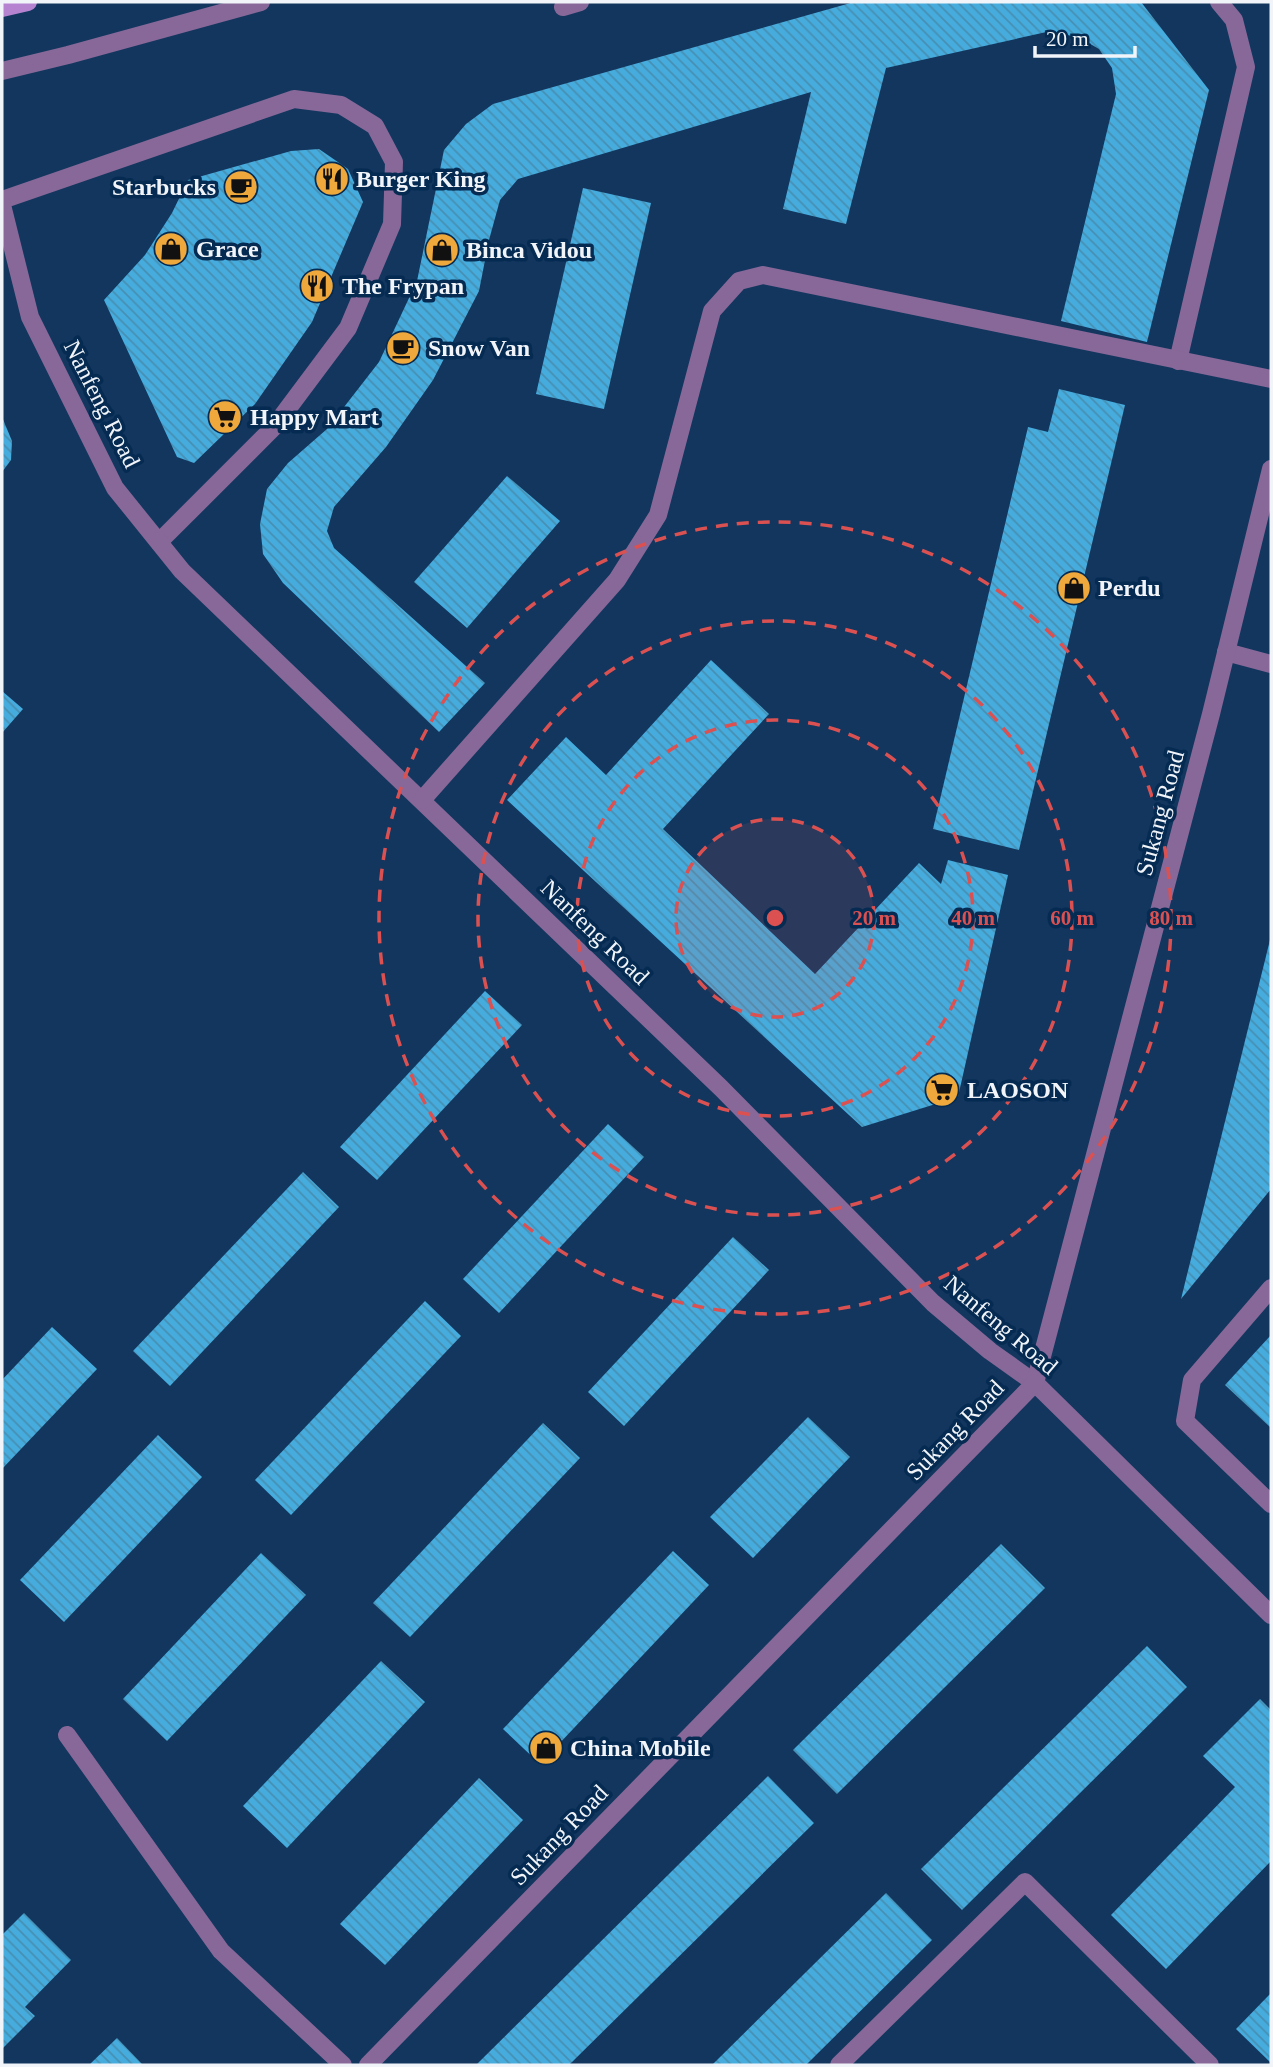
<svg xmlns="http://www.w3.org/2000/svg" width="1273" height="2067" font-family="Georgia,serif">
<style>
.building{fill:url(#building-back-hatch)}
.lines{fill:none;stroke-linecap:round;stroke-linejoin:round}
.lane{stroke:#876898;stroke-width:18}
.street{stroke:#876898;stroke-width:18}
.secondary{stroke:#b583d0;stroke-width:18}
.ring{fill:none;stroke:#db5152;stroke-width:3.5;stroke-dasharray:12 9}
.labels{text-anchor:middle;stroke-width:7;stroke-linejoin:round;paint-order:stroke}
.poi-label{font-size:24px;font-weight:bold;fill:#f1f5fa;stroke:#062b52;text-anchor:start}
.street-label{font-size:24px;fill:#f1f5fa;stroke:#062b52}
.centre{fill:#db5152;stroke:#062b52;stroke-width:3.5}
.ring-label{font-size:21px;text-anchor:middle;font-weight:bold;fill:#db5152;stroke:#062b52;stroke-width:7;stroke-linejoin:round;paint-order:stroke}
</style>
<defs>
<pattern id="building-back-hatch" width="6" height="6" patternUnits="userSpaceOnUse" patternTransform="scale(1.75)"><rect width="6" height="6" fill="#46acde"/><path d="M-1 5l2 2M0 0l6 6M5-1l2 2" fill="none" stroke="#478fb2"/></pattern>
</defs>
<rect width="100%" height="100%" fill="#12365e"/>
<g class="building">
<path d="M854 2H1141L1209 90 1147 342 1061 321 1116 94 1112 68 1099 49 1080 38 1051 31 886 68 846 224 783 209 811 92 518 179 500 200 489 240 479 291 433 380 386 447 334 507 327 531 334 548 485 683 439 732 283 583 263 554 260 524 267 489 288 463 327 429 379 362 417 281 444 150 466 124 493 104Z"/>
<path d="M319 149 348 169 363 202 312 322 255 404 194 463 177 457 104 300 145 255 172 213 188 180 291 151Z"/>
<path d="M583 188 651 203 604 409 536 394Z"/>
<path d="M1059 389 1125 405 1019 850 933 829 1028 427 1048 432Z"/>
<path d="M2 417 12 441 11 460 2 472Z"/>
<path d="M507 476 560 521 467 628 414 582Z"/>
<path d="M711 660 769 714 663 829 815 974 919 863 941 884 948 860 1008 875 958 1097 862 1127 507 800 566 737 606 775Z"/>
<path d="M2 691 23 709 2 733Z"/>
<path d="M1270 940 1271 1189 1181 1299Z"/>
<path d="M485 991 522 1025 377 1180 340 1147Z"/>
<path d="M608 1124 644 1157 499 1313 463 1279Z"/>
<path d="M303 1172 339 1207 170 1386 133 1351Z"/>
<path d="M733 1237 769 1270 624 1426 588 1392Z"/>
<path d="M425 1301 461 1336 291 1515 255 1480Z"/>
<path d="M52 1327 97 1369 2 1469V1380Z"/>
<path d="M1271 1335V1428L1225 1385Z"/>
<path d="M808 1417 850 1457 753 1558 710 1517Z"/>
<path d="M543 1423 580 1458 410 1637 373 1603Z"/>
<path d="M158 1435 202 1477 64 1622 20 1580Z"/>
<path d="M1001 1544 1045 1588 837 1794 793 1750Z"/>
<path d="M673 1551 709 1585 540 1764 503 1729Z"/>
<path d="M261 1553 306 1595 167 1741 123 1699Z"/>
<path d="M1147 1646 1187 1687 962 1910 921 1869Z"/>
<path d="M381 1661 425 1702 287 1848 243 1806Z"/>
<path d="M1260 1699 1271 1710V1861L1166 1969 1111 1915 1235 1787 1203 1756Z"/>
<path d="M768 1776 814 1823 569 2065H476Z"/>
<path d="M479 1778 523 1820 385 1965 340 1924Z"/>
<path d="M886 1893 932 1940 806 2065H712Z"/>
<path d="M24 1913 71 1960 25 2007 35 2016 2 2049V1935Z"/>
<path d="M1271 1993V2063L1236 2029Z"/>
<path d="M117 2038 143 2065H89Z"/>
</g>
<g class="lines">
<g class="lane">
<path d="M563 7 580 2"/>
<path d="M2 71 68 55 261 2"/>
<path d="M2 200 294 99 341 105 375 126 394 162 392 224 348 328 274 427 159 542"/>
<path d="M1178 361 1246 67 1234 20 1219 2"/>
<path d="M1271 1288 1192 1380 1185 1421 1271 1504"/>
<path d="M67 1735 221 1951 343 2065"/>
</g>
<g class="street">
<path d="M2 205 30 317 115 488 182 571 721 1088 933 1303 990 1351 1035 1383 1271 1615"/>
<path d="M1226 652 1271 664"/>
<path d="M422 800 617 580 658 515 712 311 739 281 763 275 1271 379"/>
<path d="M368 2065 1035 1383 1211 714 1271 469"/>
<path d="M839 2065 1025 1882 1210 2065"/>
</g>
<path class="secondary" d="M2 8 28 2"/>
</g>
<circle cx="775" cy="918" r="99" fill="#db5152" fill-opacity=".12"/>
<g class="ring">
<circle cx="775" cy="918" r="99"/>
<circle cx="775" cy="918" r="198"/>
<circle cx="775" cy="918" r="297"/>
<circle cx="775" cy="918" r="396"/>
</g>
<defs>
<g id="restaurant-disc" transform="scale(1.75)"><circle r="9.5" fill="#eea83c" stroke="#062b52"/><path d="M-5-6h1v4h1v-4h1v4h1v-4h1v5L-1.5 .5V6h-2V.5L-5-1ZM5-6V6H3V1.5H1.5Q1.5-4 5-6Z" fill="#111"/></g>
<g id="cafe-disc" transform="scale(1.75)"><circle r="9.5" fill="#eea83c" stroke="#062b52"/><path d="M-5.5-4.5H6V0H3Q3 3.5 0 3.5H-2.5Q-5.5 3.5-5.5 0ZM3-3.2v2h1.7v-2ZM-6 4.5H4V6H-6Z" fill="#111"/></g>
<g id="shop-disc" transform="scale(1.75)"><circle r="9.5" fill="#eea83c" stroke="#062b52"/><path d="M-5-2.5h2.3a2.7 3.5 0 0 1 5.4 0H5L5.5 6h-11ZM-1.5-2.5h3a1.5 2.3 0 0 0-3 0Z" fill="#111"/></g>
<g id="supermarket-disc" transform="scale(1.75)"><circle r="9.5" fill="#eea83c" stroke="#062b52"/><path d="M-6-5.5h2.5l.6 2H6L4.5 2H-2.5L-4.4-4H-6ZM-1.5 3.2a1.3 1.3 0 1 0 .1 0ZM3 3.2a1.3 1.3 0 1 0 .1 0Z" fill="#111"/></g>
</defs>
<g fill-rule="evenodd">
<use href="#restaurant-disc" x="332" y="179"/>
<use href="#cafe-disc" x="241" y="187"/>
<use href="#shop-disc" x="171" y="249"/>
<use href="#shop-disc" x="442" y="250"/>
<use href="#restaurant-disc" x="317" y="286"/>
<use href="#cafe-disc" x="403" y="348"/>
<use href="#supermarket-disc" x="225" y="417"/>
<use href="#shop-disc" x="1074" y="588"/>
<use href="#supermarket-disc" x="942" y="1090"/>
<use href="#shop-disc" x="546" y="1748"/>
</g>
<g class="labels">
<g class="poi-label">
<text x="356" y="187">Burger King</text>
<text x="216" y="195" text-anchor="end">Starbucks</text>
<text x="196" y="257">Grace</text>
<text x="466" y="258">Binca Vidou</text>
<text x="342" y="294">The Frypan</text>
<text x="428" y="356">Snow Van</text>
<text x="250" y="425">Happy Mart</text>
<text x="1098" y="596">Perdu</text>
<text x="967" y="1098">LAOSON</text>
<text x="570" y="1756">China Mobile</text>
</g>
<g class="street-label">
<text transform="translate(102 404) rotate(63)" y="8">Nanfeng Road</text>
<text transform="translate(1160 813) rotate(-75)" y="8">Sukang Road</text>
<text transform="translate(595 932) rotate(44)" y="8">Nanfeng Road</text>
<text transform="translate(1001 1325) rotate(40)" y="8">Nanfeng Road</text>
<text transform="translate(955 1430) rotate(-46)" y="8">Sukang Road</text>
<text transform="translate(559 1835) rotate(-46)" y="8">Sukang Road</text>
</g>
</g>
<circle cx="775" cy="918" r="10" class="centre"/>
<g class="ring-label">
<text x="874" y="925">20 m</text>
<text x="973" y="925">40 m</text>
<text x="1072" y="925">60 m</text>
<text x="1171" y="925">80 m</text>
</g>
<rect width="1273" height="2067" fill="none" stroke="#f1f5fa" stroke-width="7"/>
<path d="M1035 46v10h100v-10" fill="none" stroke="#f1f5fa" stroke-width="3.5"/>
<text x="1046" y="46" font-size="21" fill="#f1f5fa" stroke="#062b52" stroke-width="5" paint-order="stroke">20 m</text>
</svg>
